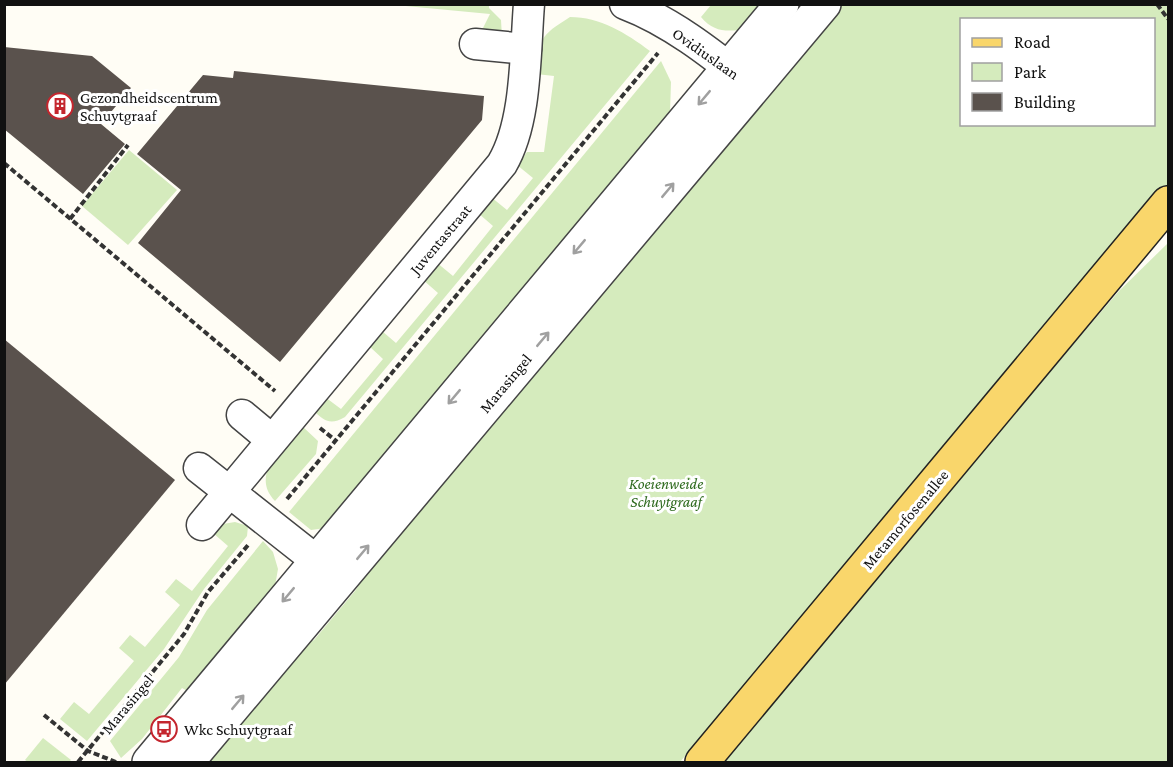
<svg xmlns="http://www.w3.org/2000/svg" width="1173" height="767" font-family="'Crimson Pro',serif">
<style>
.green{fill:#d5ebbd;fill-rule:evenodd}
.building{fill:#5a524d}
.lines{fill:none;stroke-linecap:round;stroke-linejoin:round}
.minor-casing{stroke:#444;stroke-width:33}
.tertiary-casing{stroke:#444;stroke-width:36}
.primary-casing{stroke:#222;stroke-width:36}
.path{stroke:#333;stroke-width:4;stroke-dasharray:6 3;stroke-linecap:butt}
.minor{stroke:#fff;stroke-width:30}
.tertiary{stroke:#fff;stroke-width:33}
.primary{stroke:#f9d66b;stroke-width:33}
.oneway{stroke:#a0a0a0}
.labels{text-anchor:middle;stroke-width:6;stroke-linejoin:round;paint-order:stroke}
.street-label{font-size:16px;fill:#111;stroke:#fff}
.poi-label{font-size:16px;fill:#111;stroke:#fff;text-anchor:start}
.park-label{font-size:16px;font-style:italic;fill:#2f6b1f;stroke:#fff}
</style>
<rect width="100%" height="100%" fill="#fffdf5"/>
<g class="green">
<path d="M395 5H489V8L501 20 502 37 479 36 490 14Z"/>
<path d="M711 5H770L749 29C729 31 715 34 701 17Z"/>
<path d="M833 5H1168V194L1130 229 1052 315 680 762H199L291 652 314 640 355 591 391 535ZM962 20H1154V124H962Z"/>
<path d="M570 17C600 17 626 33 650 51L345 417C331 425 325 422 314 411L325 397 341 409 383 359 369 346 382 331 396 343 438 293 422 279 436 262 453 276 493 226 478 213 491 197 507 210 533 178 517 165 527 152H544L554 76 536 74C539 38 540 36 570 17Z"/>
<path d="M661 61 671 82 670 113 333 527 311 530 289 512Z"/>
<path d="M129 150 177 190 128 245 82 206Z"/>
<path d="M1168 243V762H724L1076 341 1119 291Z"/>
<path d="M302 426 318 441 316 454 275 501C249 474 284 447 302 426Z"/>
<path d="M235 522 248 526 247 536 204 589 164 649 87 741 60 719 74 702 89 714 134 661 119 648 130 635 145 647 180 605 165 592 176 579 192 591 228 546 213 533 223 524Z"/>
<path d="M263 541 273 552 278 569 273 597 195 695 182 688 142 739 121 758 110 741 179 657 207 610Z"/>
<path d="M43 738 71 760 69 762H28L25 760Z"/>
</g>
<g class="building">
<path d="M4 47 92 56 131 88 101 124 125 144 83 194 4 129Z"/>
<path d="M234 71 484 96 482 120 280 362 138 243 181 190 137 154 203 75 233 78Z"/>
<path d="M4 339 175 480 4 685Z"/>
</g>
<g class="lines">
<g class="minor-casing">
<g id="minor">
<path d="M625 4C670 21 711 53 748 83"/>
<path d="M475 44 526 49"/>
<path d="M242 415 272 440"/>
<path d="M199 468 336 576"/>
<path d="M202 525 502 164C527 122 525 53 529 4"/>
</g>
</g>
<g class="tertiary-casing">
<g id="tertiary">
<path d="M149 762 782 4"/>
<path d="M187 762 824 4"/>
</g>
</g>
<g class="primary-casing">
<path id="primary" d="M702 762 1168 203"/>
</g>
<g class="path">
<path d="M1157 4 1168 19"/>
<path d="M4 163 275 391"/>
<path d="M70 219 128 145"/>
<path d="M320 428 335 440"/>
<path d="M287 499 658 53"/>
<path d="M44 715 88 751 116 762"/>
<path d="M78 762 184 634 208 592 249 544"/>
</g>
<use href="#minor" class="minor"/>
<use href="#tertiary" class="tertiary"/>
<use href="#primary" class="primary"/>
</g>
<defs><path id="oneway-shaft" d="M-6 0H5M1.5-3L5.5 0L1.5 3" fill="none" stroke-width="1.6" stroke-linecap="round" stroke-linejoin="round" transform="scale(1.5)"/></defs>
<g class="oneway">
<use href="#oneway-shaft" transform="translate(704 98) rotate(130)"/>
<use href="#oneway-shaft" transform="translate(668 190) rotate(-50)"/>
<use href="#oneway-shaft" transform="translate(579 247) rotate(130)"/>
<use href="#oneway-shaft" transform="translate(543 339) rotate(-50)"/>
<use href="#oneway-shaft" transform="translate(454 397) rotate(130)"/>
<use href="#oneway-shaft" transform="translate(363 552) rotate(-50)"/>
<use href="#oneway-shaft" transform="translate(288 595) rotate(130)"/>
<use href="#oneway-shaft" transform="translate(238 702) rotate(-50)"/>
</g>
<defs>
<g id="building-ring" transform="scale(1.35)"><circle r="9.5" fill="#fff" stroke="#c4262e" stroke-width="1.5"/><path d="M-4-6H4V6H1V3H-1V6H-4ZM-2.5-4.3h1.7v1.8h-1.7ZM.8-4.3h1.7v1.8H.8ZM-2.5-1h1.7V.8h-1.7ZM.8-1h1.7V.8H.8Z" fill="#c4262e"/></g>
<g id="bus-ring" transform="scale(1.35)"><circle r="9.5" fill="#fff" stroke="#c4262e" stroke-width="1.5"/><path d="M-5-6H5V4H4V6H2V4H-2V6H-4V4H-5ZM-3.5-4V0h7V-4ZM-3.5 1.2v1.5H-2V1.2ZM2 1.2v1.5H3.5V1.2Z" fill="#c4262e"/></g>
</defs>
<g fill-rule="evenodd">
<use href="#building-ring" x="60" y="106"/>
<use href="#bus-ring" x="164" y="729"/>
</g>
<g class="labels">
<g class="street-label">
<text transform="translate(706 53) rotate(35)" y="6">Ovidiuslaan</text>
<text transform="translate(440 239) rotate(-50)" y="6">Juventastraat</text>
<text transform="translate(505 383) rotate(-50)" y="6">Marasingel</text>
<text transform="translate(905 519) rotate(-50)" y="6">Metamorfosenallee</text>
<text transform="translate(127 704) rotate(-50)" y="6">Marasingel</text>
</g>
<g class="poi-label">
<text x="80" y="103">Gezondheidscentrum<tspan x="80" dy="18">Schuytgraaf</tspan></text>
<text x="184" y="735">Wkc Schuytgraaf</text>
</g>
<g class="park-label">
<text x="666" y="489">Koeienweide<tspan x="666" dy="18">Schuytgraaf</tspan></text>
</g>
</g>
<rect width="1173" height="767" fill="none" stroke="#111111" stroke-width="12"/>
<rect x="960" y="18" width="195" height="108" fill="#ffffff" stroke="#a0a0a0" stroke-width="1.5"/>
<rect x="972" y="38" width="30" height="9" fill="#f9d66b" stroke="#a0a0a0" stroke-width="1.5"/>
<text x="1014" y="48" font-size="18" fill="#111111">Road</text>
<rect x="972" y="63" width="30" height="18" fill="#d5ebbd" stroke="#a0a0a0" stroke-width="1.5"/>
<text x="1014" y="78" font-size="18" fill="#111111">Park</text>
<rect x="972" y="93" width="30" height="18" fill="#5a524d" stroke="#a0a0a0" stroke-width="1.5"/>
<text x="1014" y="108" font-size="18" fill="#111111">Building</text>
</svg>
